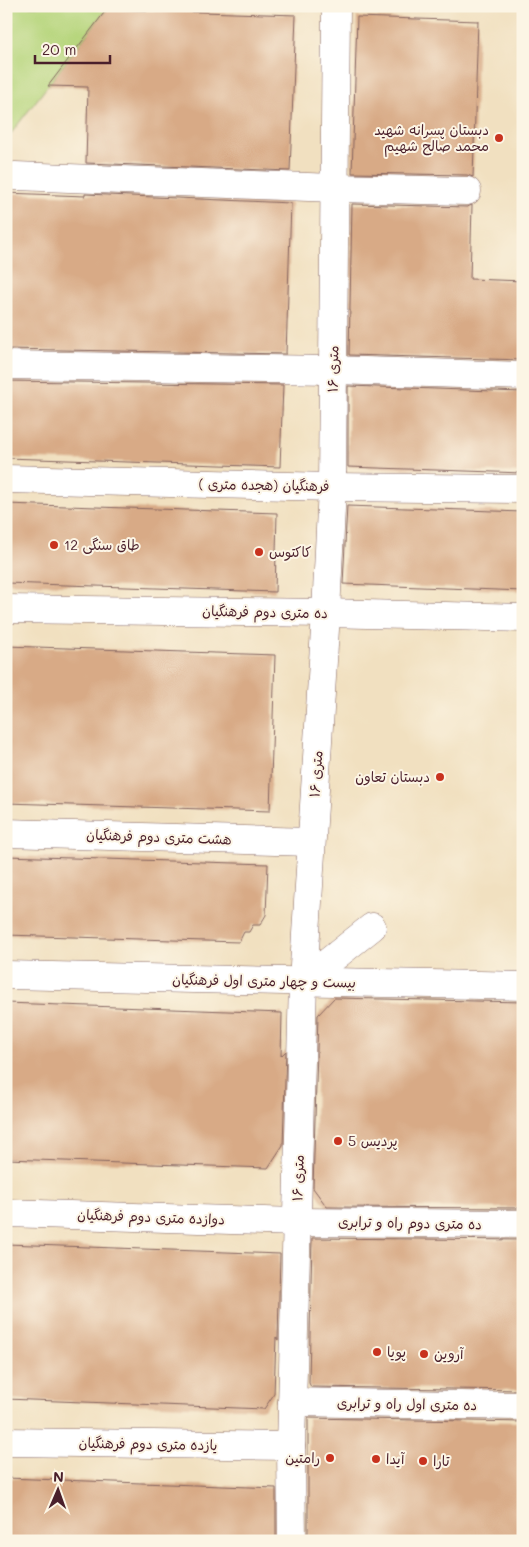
<svg xmlns="http://www.w3.org/2000/svg" width="529" height="1547" font-family="Mali,'Playpen Sans Arabic',sans-serif">
<style>
.green{fill:#b6d57c;stroke:#807a54}
.building{fill:#d8aa86}
.lines{fill:none;stroke-linecap:round;stroke-linejoin:round}
.minor-casing{stroke:#84635f;stroke-width:29}
.minor{stroke:#fff;stroke-width:28}
.poi-dot{fill:#c8321e;stroke:#fcf5e5;stroke-width:2}
.labels{text-anchor:middle;stroke-width:4;stroke-linejoin:round;paint-order:stroke}
.poi-label{font-size:14px;fill:#4a1f2b;stroke:#fcf5e5;text-anchor:start}
.street-label{font-size:14px;fill:#4a1f2b;stroke:#fcf5e5}
</style>
<rect width="100%" height="100%" fill="#fcf5e5"/>
<filter id="ink" filterUnits="userSpaceOnUse"><feTurbulence type="fractalNoise" baseFrequency=".02" numOctaves="2"/><feDisplacementMap in="SourceGraphic" scale="10" xChannelSelector="R" yChannelSelector="G"/><feConvolveMatrix kernelMatrix="1 2 1 2 8 2 1 2 1" color-interpolation-filters="sRGB"/></filter>
<filter id="wash" filterUnits="userSpaceOnUse"><feTurbulence type="fractalNoise" baseFrequency=".0096" numOctaves="4" result="noise"/><feDisplacementMap in="SourceGraphic" scale="20" xChannelSelector="R" yChannelSelector="G"/><feGaussianBlur stdDeviation="1.12" result="paint"/><feColorMatrix in="noise" values="0 0 0 0 0 0 0 0 0 0 0 0 0 0 0 0 0 1.4 0 .05"/><feComposite in="paint" operator="in"/></filter>
<g filter="url(#wash)">
<rect width="100%" height="100%" fill="#f1e0c0"/>
<path class="green" d="M6 6H109L6 140Z"/>
<g id="blocks">
<g class="building">
<path d="M107 9 296 15 290 171 86 163 88 87 48 86Z"/>
<path d="M357 17 478 21 473 177 467 175 352 173Z"/>
<path d="M6 193 85 196V194L291 203 286 354 6 349Z"/>
<path d="M352 204 467 207 472 205 470 279 523 281V360L349 355Z"/>
<path d="M6 381 283 385 280 467 6 458Z"/>
<path d="M348 386 523 392V473L348 467Z"/>
<path d="M6 504 277 513 275 592 6 583Z"/>
<path d="M347 506 523 512V591L343 584Z"/>
<path d="M6 646 275 655 270 811 6 803Z"/>
<path d="M6 856 268 864 266 915 260 925H253L249 932H244L239 942 6 935Z"/>
<path d="M334 998 523 1002V1208L327 1207 313 1188 318 1015Z"/>
<path d="M6 1003 282 1013 281 1056 286 1051 283 1145 268 1168 6 1159Z"/>
<path d="M312 1238 523 1240V1390L311 1387 309 1383Z"/>
<path d="M6 1244 280 1254 278 1340 276 1337 274 1394 264 1409 6 1399Z"/>
<path d="M308 1418 523 1422V1541H308Z"/>
<path d="M6 1478 276 1488V1541H6Z"/>
</g>
</g>
</g>
<g filter="url(#ink)">
<use href="#blocks" fill-opacity="0" stroke="#84635f" stroke-width="1"/>
<g class="lines">
<g class="minor-casing">
<g id="minor">
<path d="M15 176 335 188 467 191"/>
<path d="M6 365 333 370 523 376"/>
<path d="M6 479 332 487 523 489"/>
<path d="M6 609 326 613 523 618"/>
<path d="M6 833 311 842"/>
<path d="M6 975 523 986"/>
<path d="M303 982 372 927"/>
<path d="M6 1213 297 1222 523 1224"/>
<path d="M292 1402 523 1406"/>
<path d="M6 1442 291 1446"/>
<path d="M292 1541 291 1446 303 982 326 613 332 487 336 6"/>
</g>
</g>
<use href="#minor" class="minor"/>
</g>
</g>
<g class="poi-dot">
<circle cx="499" cy="138" r="5"/>
<circle cx="54" cy="545" r="5"/>
<circle cx="259" cy="552" r="5"/>
<circle cx="440" cy="777" r="5"/>
<circle cx="338" cy="1141" r="5"/>
<circle cx="377" cy="1352" r="5"/>
<circle cx="424" cy="1354" r="5"/>
<circle cx="330" cy="1458" r="5"/>
<circle cx="376" cy="1459" r="5"/>
<circle cx="423" cy="1461" r="5"/>
</g>
<g class="labels">
<g class="poi-label">
<text x="489" y="135" text-anchor="end">دبستان پسرانه شهید<tspan x="489" dy="16">محمد صالح شهیم</tspan></text>
<text x="64" y="550">طاق سنگی 12</text>
<text x="269" y="557">کاکتوس</text>
<text x="430" y="782" text-anchor="end">دبستان تعاون</text>
<text x="348" y="1146">پردیس 5</text>
<text x="387" y="1357">پویا</text>
<text x="434" y="1359">آروین</text>
<text x="320" y="1463" text-anchor="end">رامتین</text>
<text x="386" y="1464">آیدا</text>
<text x="433" y="1466">تارا</text>
</g>
<g class="street-label">
<text transform="translate(333 369) rotate(-89)" y="5">۱۶ متری</text>
<text transform="translate(264 485) rotate(1)" y="5">فرهنگیان (هجده متری )</text>
<text transform="translate(265 612) rotate(1)" y="5">ده متری دوم فرهنگیان</text>
<text transform="translate(316 774) rotate(-86)" y="5">۱۶ متری</text>
<text transform="translate(159 837) rotate(2)" y="5">هشت متری دوم فرهنگیان</text>
<text transform="translate(264 981) rotate(1)" y="5">بیست و چهار متری اول فرهنگیان</text>
<text transform="translate(298 1178) rotate(-88)" y="5">۱۶ متری</text>
<text transform="translate(151 1217) rotate(2)" y="5">دوازده متری دوم فرهنگیان</text>
<text transform="translate(410 1223) rotate(1)" y="5">ده متری دوم راه و ترابری</text>
<text transform="translate(407 1404) rotate(1)" y="5">ده متری اول راه و ترابری</text>
<text transform="translate(148 1444) rotate(1)" y="5">یازده متری دوم فرهنگیان</text>
</g>
</g>
<rect width="529" height="1547" fill="none" stroke="#fcf5e5" stroke-width="25"/>
<g transform="translate(58 1490) rotate(2)" stroke="#fcf5e5" stroke-width="4" paint-order="stroke">
<path d="M0-4L9 19L0 12L-9 19Z" fill="#4a1f2b"/>
<text y="-8" font-size="14" font-weight="bold" text-anchor="middle" fill="#4a1f2b">N</text>
</g>
<path d="M35 55v8h75v-8" fill="none" stroke="#4a1f2b" stroke-width="2.5"/>
<text x="42" y="55" font-size="15" fill="#4a1f2b" stroke="#fcf5e5" stroke-width="4" paint-order="stroke">20 m</text>
</svg>
